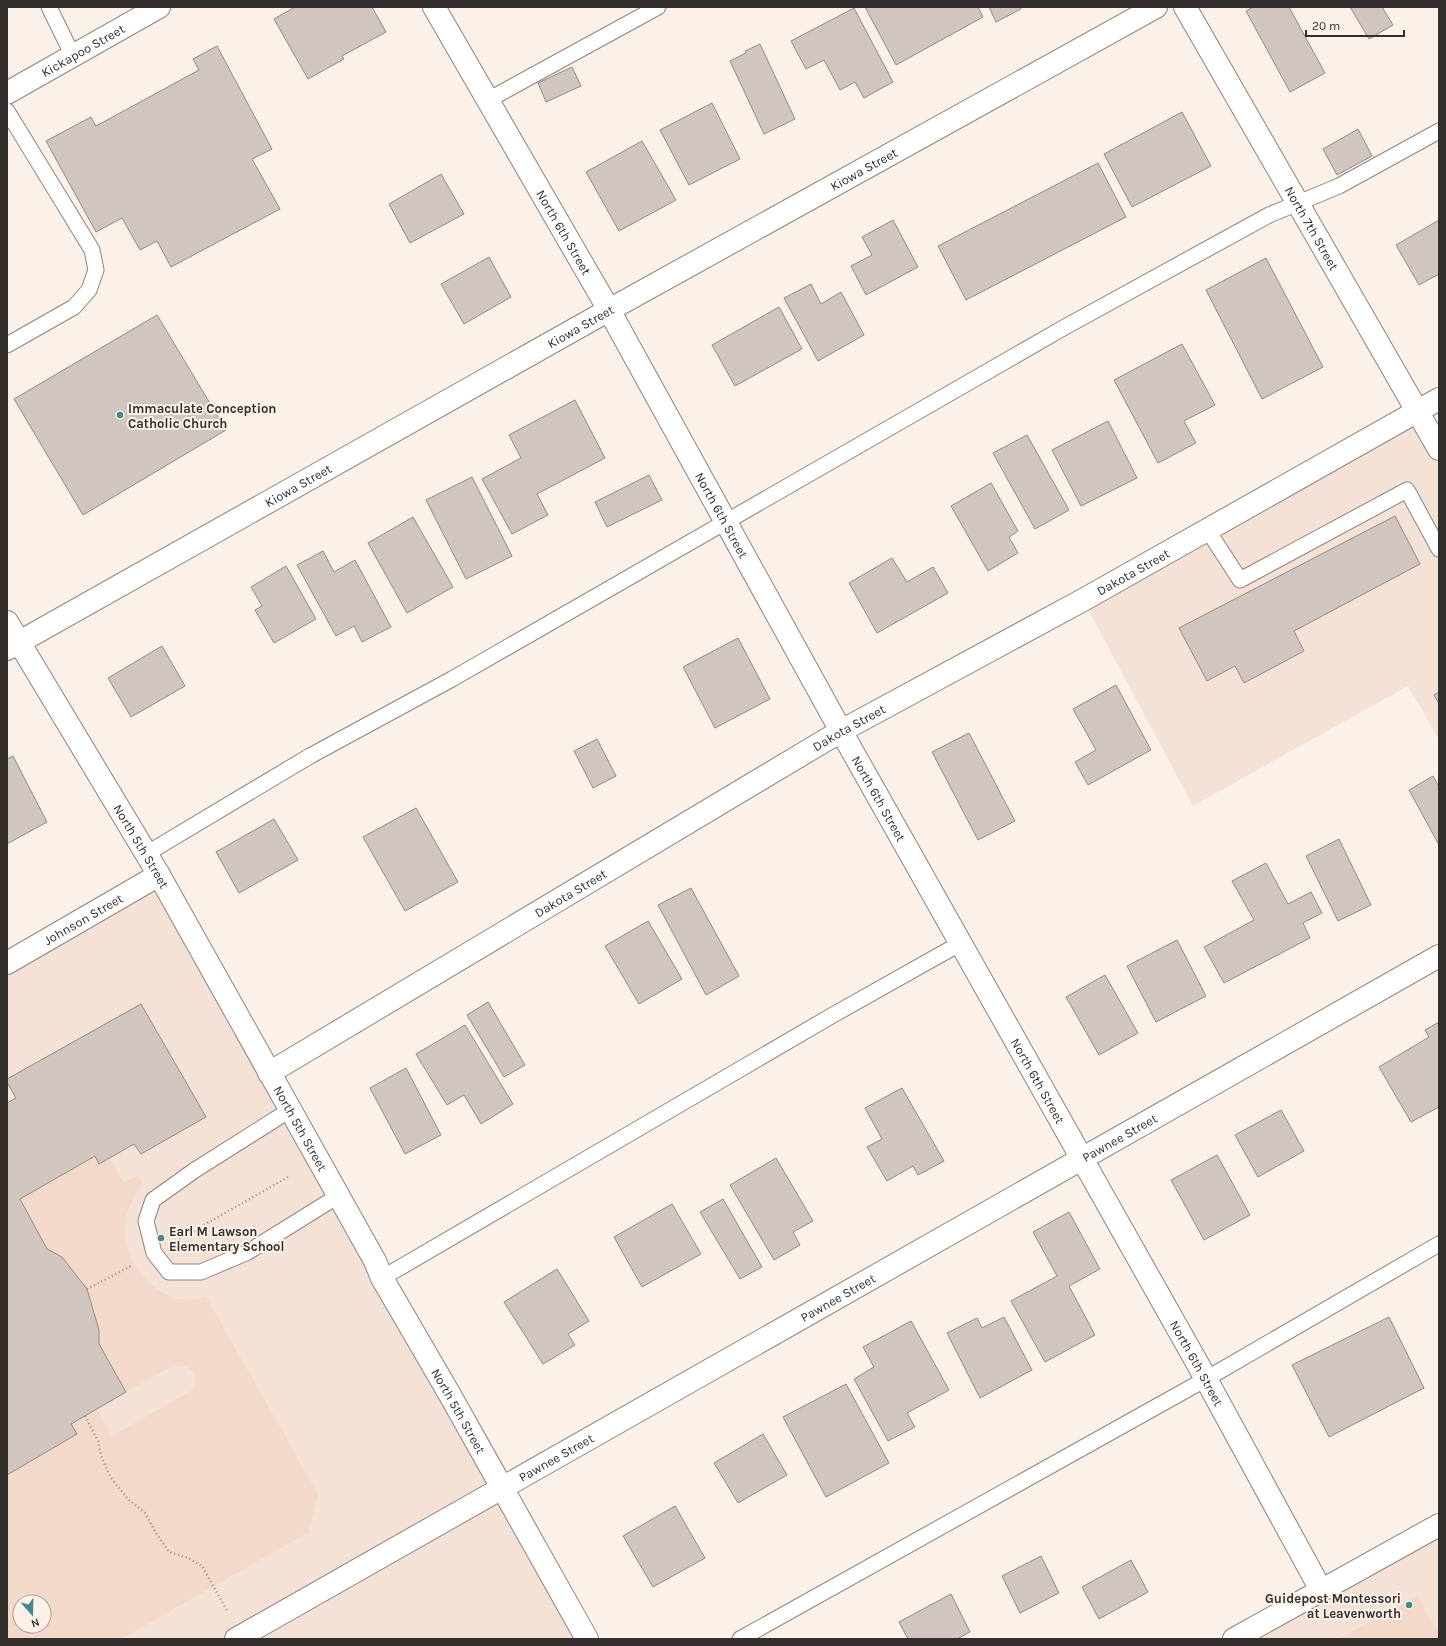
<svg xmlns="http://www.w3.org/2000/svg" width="1446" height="1646" font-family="Karla,sans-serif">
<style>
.built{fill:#f4e2d7;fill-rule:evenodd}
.green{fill:#f2d9c9;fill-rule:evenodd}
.building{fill:#d1c6bf;stroke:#948a83}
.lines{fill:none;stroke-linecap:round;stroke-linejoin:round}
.service-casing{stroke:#8e837d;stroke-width:17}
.minor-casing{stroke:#8e837d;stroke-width:24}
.tertiary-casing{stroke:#8e837d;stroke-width:24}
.path{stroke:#968f89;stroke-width:2.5;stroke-dasharray:1 3;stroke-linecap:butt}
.service{stroke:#fff;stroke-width:15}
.minor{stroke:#fff;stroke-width:22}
.tertiary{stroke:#fff;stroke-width:22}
.poi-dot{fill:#428b8d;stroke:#fcf1e9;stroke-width:1.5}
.labels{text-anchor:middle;stroke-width:4;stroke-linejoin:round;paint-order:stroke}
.street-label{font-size:13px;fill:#332f2c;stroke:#fcf1e9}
.poi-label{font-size:13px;font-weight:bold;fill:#332f2c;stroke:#fcf1e9;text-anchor:start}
</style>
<rect width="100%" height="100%" fill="#fcf1e9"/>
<g class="built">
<path d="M1418 411 1439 449V739L1408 686 1193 806 1083 600Z"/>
<path d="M159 875 587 1639H7V963ZM20 1602H44V1626H20Z"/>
<path d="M1439 1525V1639H1234Z"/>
</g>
<g class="green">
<path d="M95 1156 99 1164 109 1158 123 1183 139 1175 142 1184C132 1200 123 1215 125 1235 128 1272 167 1311 206 1297L318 1494 309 1532 121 1639H7V1475L77 1434 71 1424 97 1409 112 1436 191 1391 196 1383 195 1374 187 1367 174 1365 126 1392 99 1344V1330L87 1289 47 1249 20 1199ZM20 1602H44V1626H20Z"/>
<path d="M1417 1596 1439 1634V1639H1338Z"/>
</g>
<g class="building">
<path d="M295 7H372L386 32 342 56 344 59 308 79 274 19Z"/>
<path d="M865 7H978L983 17 896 65Z"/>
<path d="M989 7H1020L1021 9 996 22Z"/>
<path d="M1253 7H1289L1325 73 1290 92 1246 11Z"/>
<path d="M1350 7H1382L1393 25 1369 39Z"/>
<path d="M854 8 893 82 864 98 855 82 840 90 824 60 806 69 791 41Z"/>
<path d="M760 44 795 119 764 134 730 61 746 53 745 51Z"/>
<path d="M217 46 272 149 252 159 280 209 171 267 157 241 140 250 122 218 96 232 46 141 91 117 96 126 199 70 193 59Z"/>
<path d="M572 67 581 86 546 102 538 83Z"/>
<path d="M712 103 740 159 689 185 660 130Z"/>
<path d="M1182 112 1211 166 1132 207 1104 154Z"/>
<path d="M1358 129 1372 156 1337 175 1323 149Z"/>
<path d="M642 141 676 200 619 231 586 172Z"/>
<path d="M1098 163 1126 217 966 300 938 246Z"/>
<path d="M441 174 464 214 410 243 389 204Z"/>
<path d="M893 220 918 267 866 295 851 266 872 255 862 237Z"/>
<path d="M1439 220V274L1419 285 1396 245Z"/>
<path d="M489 257 511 297 464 324 441 284Z"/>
<path d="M1266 258 1323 367 1262 399 1206 290Z"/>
<path d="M811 284 821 304 841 292 864 335 818 361 784 298Z"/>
<path d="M779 307 802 349 735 386 712 345Z"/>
<path d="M157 315 226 430 83 515 14 399Z"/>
<path d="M1182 344 1215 405 1184 421 1196 443 1158 463 1114 380Z"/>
<path d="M575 400 605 458 537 494 548 515 512 534 482 479 521 458 509 435Z"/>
<path d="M1108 421 1137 478 1081 506 1052 450Z"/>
<path d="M1027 435 1069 510 1035 529 993 453Z"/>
<path d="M649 475 662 500 607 527 595 502Z"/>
<path d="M472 477 512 556 466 579 426 500Z"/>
<path d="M991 483 1018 531 1009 537 1018 553 988 571 951 506Z"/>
<path d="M1395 516 1420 564 1294 631 1304 651 1244 683 1235 666 1207 681 1179 628Z"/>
<path d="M413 517 453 587 407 613 368 543Z"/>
<path d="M323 551 334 572 355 560 391 627 362 642 354 626 336 636 297 565Z"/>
<path d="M892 558 907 582 933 567 948 593 877 633 849 583Z"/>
<path d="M286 566 316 619 274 643 255 610 262 606 251 587Z"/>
<path d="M738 638 770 699 715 728 683 667Z"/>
<path d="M162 646 185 686 131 717 108 678Z"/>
<path d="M1116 685 1151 750 1088 785 1075 762 1096 750 1073 709Z"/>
<path d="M1439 692V704L1434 695Z"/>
<path d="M969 733 1015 821 978 840 932 752Z"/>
<path d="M597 739 616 776 593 788 574 751Z"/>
<path d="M13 756 47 822 7 844V759Z"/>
<path d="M1433 776 1439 787V845L1409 790Z"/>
<path d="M416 808 458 882 405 911 363 837Z"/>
<path d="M274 819 298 860 239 893 216 852Z"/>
<path d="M1339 839 1371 905 1338 921 1306 856Z"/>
<path d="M1266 863 1288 904 1311 892 1322 913 1303 923 1310 938 1224 983 1204 947 1254 920 1232 881Z"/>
<path d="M691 888 739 976 706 995 658 905Z"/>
<path d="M648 921 682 979 639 1004 605 946Z"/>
<path d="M1177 940 1206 996 1156 1022 1127 966Z"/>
<path d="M1105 975 1138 1033 1099 1055 1066 997Z"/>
<path d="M488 1002 525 1065 504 1077 467 1015Z"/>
<path d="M141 1004 206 1117 141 1154 134 1144 99 1164 95 1156 20 1199 47 1249 62 1257 87 1289 99 1330V1344L126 1392 71 1424 77 1434 7 1475V1103L16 1098 7 1082V1079Z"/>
<path d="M1439 1022V1107L1411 1122 1379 1067 1429 1037 1425 1030Z"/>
<path d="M465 1025 513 1104 481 1124 464 1095 447 1105 416 1054Z"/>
<path d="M406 1068 441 1135 405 1154 370 1088Z"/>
<path d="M902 1088 944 1161 918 1175 913 1166 887 1181 867 1147 882 1139 865 1108Z"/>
<path d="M1281 1110 1304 1151 1258 1177 1235 1135Z"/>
<path d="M1217 1155 1250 1215 1204 1240 1171 1180Z"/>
<path d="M776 1158 813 1221 793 1232 800 1245 774 1260 730 1185Z"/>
<path d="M723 1199 762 1267 740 1279 700 1212Z"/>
<path d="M672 1204 701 1254 642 1287 614 1237Z"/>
<path d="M1069 1212 1100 1269 1069 1286 1095 1335 1045 1362 1011 1301 1057 1276 1033 1232Z"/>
<path d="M557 1269 589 1321 568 1334 575 1345 543 1364 504 1302Z"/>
<path d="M1004 1317 1032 1370 980 1398 947 1333 977 1318 982 1328Z"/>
<path d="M1389 1317 1424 1388 1329 1437 1292 1365Z"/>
<path d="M911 1321 949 1390 907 1413 915 1427 888 1441 854 1379 874 1367 863 1347Z"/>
<path d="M846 1384 889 1463 826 1497 783 1417Z"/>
<path d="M763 1434 787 1475 738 1503 714 1463Z"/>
<path d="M675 1506 705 1558 653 1587 623 1536Z"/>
<path d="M1041 1556 1059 1593 1020 1613 1002 1576Z"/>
<path d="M1131 1560 1148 1592 1099 1619 1082 1587Z"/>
<path d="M951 1594 970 1632 957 1639H908L899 1622Z"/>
</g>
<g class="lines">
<g class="service-casing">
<g id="service">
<path d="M49 7 73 56"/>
<path d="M488 100 658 7"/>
<path d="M7 111 92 250 96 270 89 290 74 307 7 345"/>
<path d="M1207 529 1240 580 1407 490 1439 549"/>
<path d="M146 854 310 756 452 679 1065 327 1269 215 1339 186 1439 131"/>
<path d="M290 1110 195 1170 153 1200 146 1221 154 1253 169 1272H201L248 1252 338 1196"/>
<path d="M382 1278 833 1015 961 943"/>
<path d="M740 1639 1206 1379 1439 1244"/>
</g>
</g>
<g class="minor-casing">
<g id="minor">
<path id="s1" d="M434 7 609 310 841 731 1200 1368 1321 1590"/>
<path id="s2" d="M7 93 159 7"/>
<path id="s3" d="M19 642 159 875 375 1261 382 1278 450 1395 587 1639"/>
<path id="s4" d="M7 649 609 310 1156 7"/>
<path id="s5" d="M7 963 159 875"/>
<path id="s6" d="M269 1073 841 731 1083 600 1439 399"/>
<path id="s7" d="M236 1639 1439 956"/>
<path d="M1234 1639 1439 1525"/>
</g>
</g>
<g class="tertiary-casing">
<g id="tertiary">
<path id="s8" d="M1185 7 1439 449"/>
<path d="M7 622 19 642"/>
</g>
</g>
<g class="path">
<path d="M176 1241 288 1177"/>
<path d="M87 1289 133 1265"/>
<path d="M85 1416 98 1441 101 1456 111 1478 128 1499 145 1513 156 1533 169 1552 188 1558 202 1566 228 1612"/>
</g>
<use href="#service" class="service"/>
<use href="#minor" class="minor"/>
<use href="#tertiary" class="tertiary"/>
</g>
<g class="poi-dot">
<circle cx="120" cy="415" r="4"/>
<circle cx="161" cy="1238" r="4"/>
<circle cx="1409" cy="1605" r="4"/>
</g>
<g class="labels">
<g class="street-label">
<text dy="5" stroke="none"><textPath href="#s2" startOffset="87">Kickapoo Street</textPath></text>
<text dy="5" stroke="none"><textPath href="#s4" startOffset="982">Kiowa Street</textPath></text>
<text dy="5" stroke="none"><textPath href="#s8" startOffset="255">North 7th Street</textPath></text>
<text dy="5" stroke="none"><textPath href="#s1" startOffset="260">North 6th Street</textPath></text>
<text dy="5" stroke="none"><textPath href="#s4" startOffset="658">Kiowa Street</textPath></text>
<text dy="5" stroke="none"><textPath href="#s4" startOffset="334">Kiowa Street</textPath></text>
<text dy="5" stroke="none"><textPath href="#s1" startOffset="584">North 6th Street</textPath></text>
<text dy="5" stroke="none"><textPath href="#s6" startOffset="999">Dakota Street</textPath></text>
<text dy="5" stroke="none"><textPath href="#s6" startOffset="675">Dakota Street</textPath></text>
<text dy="5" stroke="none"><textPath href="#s1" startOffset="908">North 6th Street</textPath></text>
<text dy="5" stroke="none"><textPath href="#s3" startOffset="238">North 5th Street</textPath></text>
<text dy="5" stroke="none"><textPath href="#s6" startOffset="351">Dakota Street</textPath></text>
<text dy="5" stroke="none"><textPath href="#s5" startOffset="88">Johnson Street</textPath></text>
<text dy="5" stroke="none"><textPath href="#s1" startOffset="1232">North 6th Street</textPath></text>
<text dy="5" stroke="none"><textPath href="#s3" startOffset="562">North 5th Street</textPath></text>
<text dy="5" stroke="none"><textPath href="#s7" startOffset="1016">Pawnee Street</textPath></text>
<text dy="5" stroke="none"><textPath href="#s7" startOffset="692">Pawnee Street</textPath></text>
<text dy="5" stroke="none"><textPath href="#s1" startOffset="1556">North 6th Street</textPath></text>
<text dy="5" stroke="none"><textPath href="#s3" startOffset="886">North 5th Street</textPath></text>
<text dy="5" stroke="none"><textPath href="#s7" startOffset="368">Pawnee Street</textPath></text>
</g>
<g class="poi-label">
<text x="128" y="413">Immaculate Conception<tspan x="128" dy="15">Catholic Church</tspan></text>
<text x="169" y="1236">Earl M Lawson<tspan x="169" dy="15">Elementary School</tspan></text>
<text x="1401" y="1603" text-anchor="end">Guidepost Montessori<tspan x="1401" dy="15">at Leavenworth</tspan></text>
</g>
</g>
<rect width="1446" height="1646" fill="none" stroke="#332f2c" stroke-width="16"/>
<g transform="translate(32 1614) rotate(160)"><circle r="19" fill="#fcf1e9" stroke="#aca39d"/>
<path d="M0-3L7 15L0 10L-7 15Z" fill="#428b8d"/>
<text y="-6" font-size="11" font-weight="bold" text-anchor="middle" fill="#332f2c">N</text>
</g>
<path d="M1306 30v6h98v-6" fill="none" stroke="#332f2c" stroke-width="2"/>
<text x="1312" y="30" font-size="12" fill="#332f2c" stroke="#fcf1e9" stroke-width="3" paint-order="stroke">20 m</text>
</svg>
